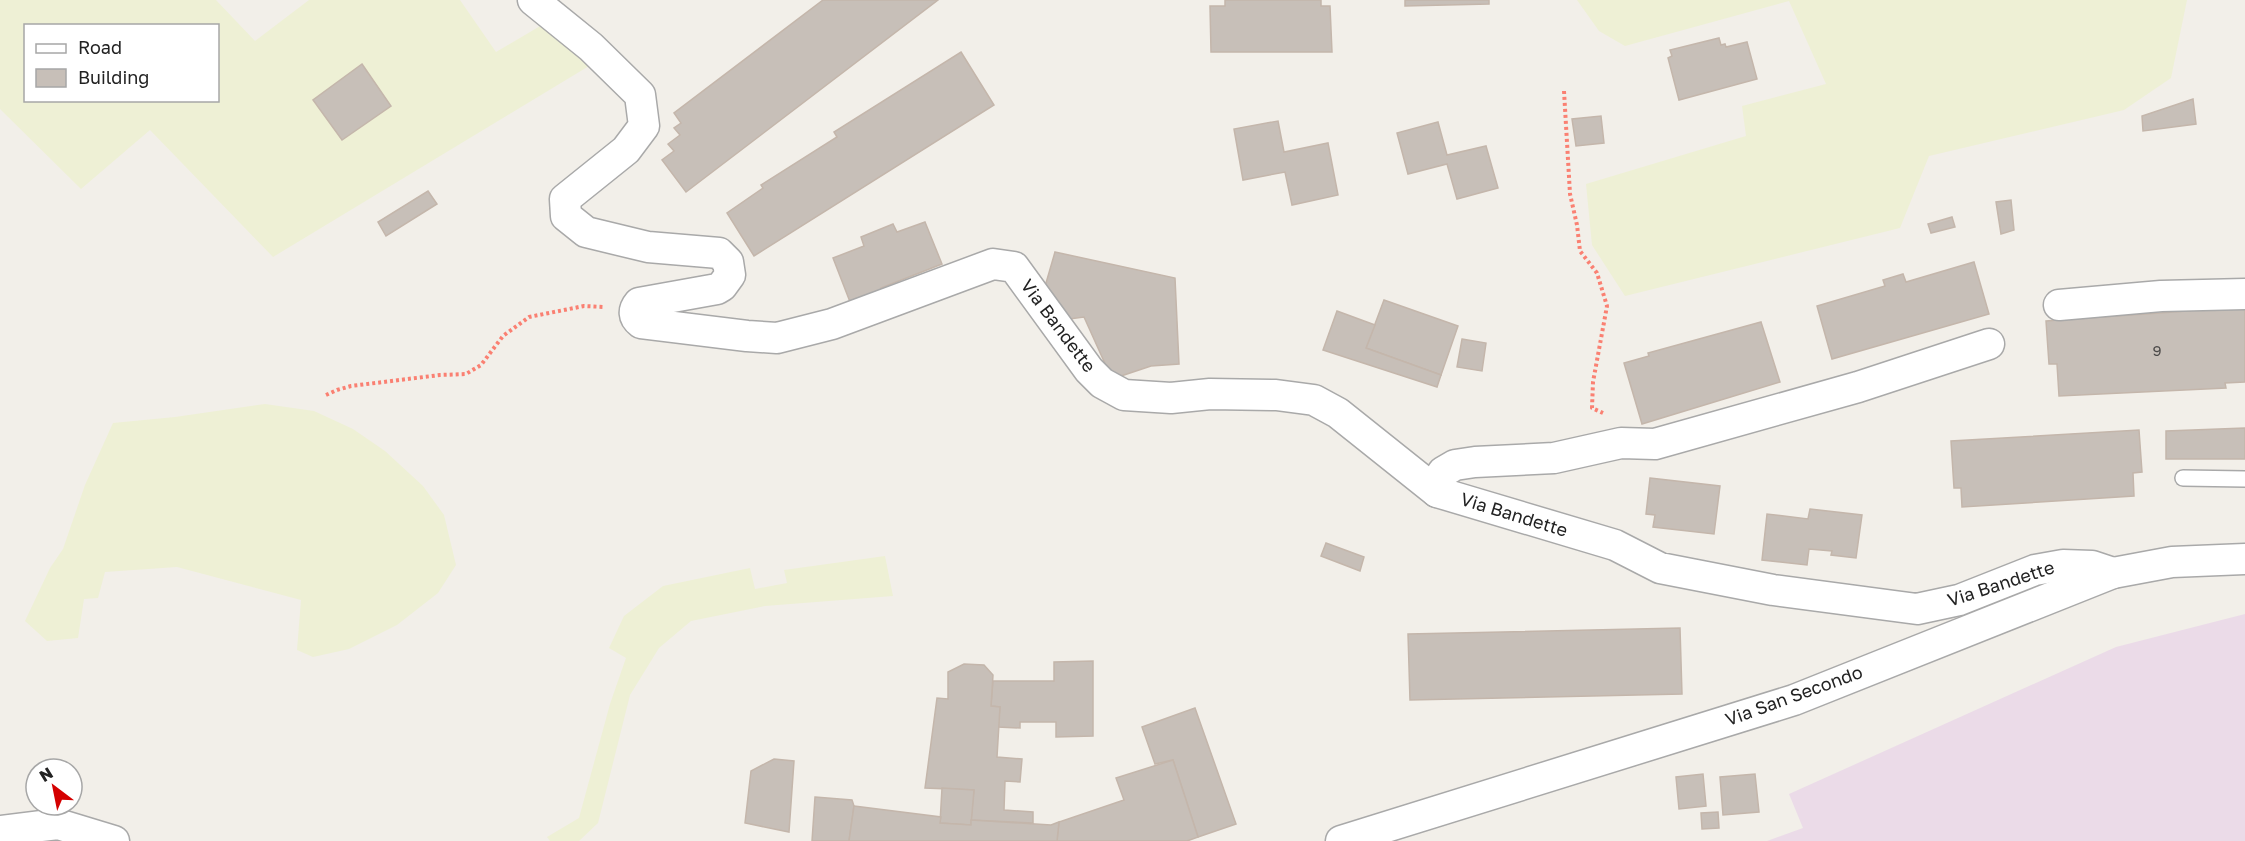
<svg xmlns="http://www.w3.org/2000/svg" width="2245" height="841" font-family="'Golos Text',sans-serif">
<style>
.industrial{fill:#ebdbe8}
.farmland{fill:#eef0d5;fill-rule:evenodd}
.building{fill:#c7bfb8;stroke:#c4b6ab;stroke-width:1.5}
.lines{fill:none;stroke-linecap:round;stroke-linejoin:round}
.lane-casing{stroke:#a9a9a9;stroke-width:18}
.street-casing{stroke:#a9a9a9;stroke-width:33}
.path{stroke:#fa8072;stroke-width:4;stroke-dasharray:3 3;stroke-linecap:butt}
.lane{stroke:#fff;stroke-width:15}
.street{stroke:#fff;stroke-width:30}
.labels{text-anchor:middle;stroke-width:5;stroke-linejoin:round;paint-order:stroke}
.number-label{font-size:15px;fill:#4b4948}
.street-label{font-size:18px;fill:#222;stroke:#fff}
</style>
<rect width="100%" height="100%" fill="#f2efe9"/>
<path class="industrial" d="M2245 614V841H1767L1803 828 1789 794 2116 647Z"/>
<g class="farmland">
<path d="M0 0H216L255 41 309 0H460L496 52 547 22 589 66 273 257 150 130 81 189 0 109ZM26 26H218V100H26Z"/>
<path d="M1577 0H2187L2171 78 2124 110 1929 156 1900 228 1625 296 1592 245 1586 184 1746 136 1742 106 1826 84 1789 1 1625 46 1599 31Z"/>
<path d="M265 404 314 411 353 429 385 451 423 486 444 515 456 565 438 593 397 625 349 649 313 657 297 650 301 600 177 567 105 572 98 598 84 599 78 638 47 641 25 621 50 568 63 549 85 485 113 423 175 417Z"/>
<path d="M885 556 893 596 765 606 691 621 659 648 630 695 598 823 579 841H550L547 837 579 818 610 704 626 658 609 648 624 616 663 586 750 568 755 589 787 583 784 570Z"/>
</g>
<g class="building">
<path d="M823 0H938L686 192 662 160 674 151 668 144 680 135 674 128 681 123 674 113Z"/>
<path d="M1225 0H1321V6H1330L1332 52H1211L1210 6H1225Z"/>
<path d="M1405 0H1489V4L1405 6Z"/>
<path d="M1719 38 1721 45 1725 44 1726 47 1747 42 1757 79 1679 100 1668 58 1672 56 1670 50Z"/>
<path d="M961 52 994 105 754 256 727 213 763 188 761 185 837 137 834 132Z"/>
<path d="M362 64 391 106 342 140 313 100Z"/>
<path d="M2193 99 2196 124 2143 131 2142 116Z"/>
<path d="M1601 116 1604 143 1576 146 1572 119Z"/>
<path d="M1278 121 1284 152 1328 143 1338 195 1292 205 1285 172 1243 180 1234 129Z"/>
<path d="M1438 122 1447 155 1486 146 1498 188 1457 199 1447 164 1408 174 1397 133Z"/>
<path d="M428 191 437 204 386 236 378 222Z"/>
<path d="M2011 200 2014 230 2001 234 1996 202Z"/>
<path d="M1952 217 1955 227 1931 233 1928 224Z"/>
<path d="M925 222 942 264 881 288 883 294 852 307 833 258 864 246 861 237 893 224 897 232Z"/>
<path d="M1055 252 1175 278 1179 364 1151 366 1112 379 1084 317 1062 320 1044 290Z"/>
<path d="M1974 262 1989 314 1832 359 1817 306 1885 286 1883 280 1903 274 1906 282Z"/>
<path d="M1384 300 1458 326 1441 375 1366 348Z"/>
<path d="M2245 307V382L2225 383 2226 388 2059 396 2057 364H2049L2046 321Z"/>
<path d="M1337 311 1375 325 1366 348 1441 375 1437 387 1323 350Z"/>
<path d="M1761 322 1780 382 1642 424 1624 363 1649 356 1648 353Z"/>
<path d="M1462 339 1486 343 1482 371 1457 367Z"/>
<path d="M2245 428V459H2166V431Z"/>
<path d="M2139 430 2142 472 2133 473 2134 496 1962 507 1961 488H1954L1951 441Z"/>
<path d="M1650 478 1720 486 1714 534 1653 527 1655 515 1646 514Z"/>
<path d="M1810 509 1862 515 1856 558 1831 555 1832 551 1809 549 1807 565 1762 560 1767 514 1808 519Z"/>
<path d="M1326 543 1364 557 1360 571 1321 556Z"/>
<path d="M1680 628 1682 694 1410 700 1408 634Z"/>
<path d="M1093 661V736L1056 737V722H1020V728L998 727 1000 707 991 706 993 681H1054V662Z"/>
<path d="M964 664 984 665 993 675 991 706 1000 707 997 757 1022 759 1020 782 1005 781 1004 810 1033 812V823L971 820 974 790 925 788 937 698 948 699V672Z"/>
<path d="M1195 708 1236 824 1198 837 1173 760 1155 764 1142 727Z"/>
<path d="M774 759 794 761 789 832 745 823 751 771Z"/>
<path d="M1173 760 1198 837 1187 841H1057L1059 822 1124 800 1116 778Z"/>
<path d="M1703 774 1706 806 1679 809 1676 777Z"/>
<path d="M1755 774 1759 812 1723 815 1720 777Z"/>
<path d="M942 788 974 790 971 825 940 823Z"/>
<path d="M815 797 852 800 854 806 849 841H812Z"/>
<path d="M854 806 941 817 940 823 971 825V820L1051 825 1059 822 1057 841H849Z"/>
<path d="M1718 812 1719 828 1702 829 1701 813Z"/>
</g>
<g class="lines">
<g class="lane-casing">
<path id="lane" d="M2183 478 2245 479"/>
</g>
<g class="street-casing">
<g id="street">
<path d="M533 0 591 47 640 95 644 126 626 150 565 199 566 216 586 232 648 247 719 253 728 262 730 275 722 286 717 289 639 303C633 310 633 317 641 323L747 336 777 338 832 324 993 264 1014 267 1089 370 1102 383 1124 395 1171 398 1210 394 1276 395 1314 400 1338 413 1437 492 1615 545 1660 568 1773 590 1917 609 1959 600 2035 570 2063 565 2092 566 2113 573"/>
<path d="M2059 305 2161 296 2245 294"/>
<path d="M1437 492V481L1443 472 1455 465 1475 462 1554 458 1621 443 1655 444 1858 387 1989 344"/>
<path d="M0 831 58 824 114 841"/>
<path d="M1341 841 1794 700 2113 573 2172 562 2245 559"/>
</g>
</g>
<g class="path">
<path d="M1564 91 1570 194 1577 225 1580 251 1597 273 1607 306 1593 382 1592 408 1603 413"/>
<path d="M326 395 337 390 351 386 440 375 466 374 481 365 503 336 529 317 584 306 604 307"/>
</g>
<use href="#lane" class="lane"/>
<use href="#street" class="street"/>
</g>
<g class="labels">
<g class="number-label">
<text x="2157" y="356">9</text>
</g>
<g class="street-label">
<text transform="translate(1058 326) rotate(53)" y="6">Via Bandette</text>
<text transform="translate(1514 515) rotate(17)" y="6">Via Bandette</text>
<text transform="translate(2001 584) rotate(-18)" y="6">Via Bandette</text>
<text transform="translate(1794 696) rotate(-20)" y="6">Via San Secondo</text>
</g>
</g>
<rect x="24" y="24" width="195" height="78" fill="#ffffff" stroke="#a7a7a7" stroke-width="1.5"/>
<rect x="36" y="44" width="30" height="9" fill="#ffffff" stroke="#a7a7a7" stroke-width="1.5"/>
<text x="78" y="54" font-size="18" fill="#222222">Road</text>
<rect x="36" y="69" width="30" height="18" fill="#c7bfb8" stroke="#a7a7a7" stroke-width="1.5"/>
<text x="78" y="84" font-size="18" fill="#222222">Building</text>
<g transform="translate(54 787) rotate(328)"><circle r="28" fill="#ffffff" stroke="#a7a7a7" stroke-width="1.5"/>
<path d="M0-4.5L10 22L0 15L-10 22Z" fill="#d40000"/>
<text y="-9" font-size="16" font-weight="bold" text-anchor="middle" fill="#222222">N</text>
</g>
</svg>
